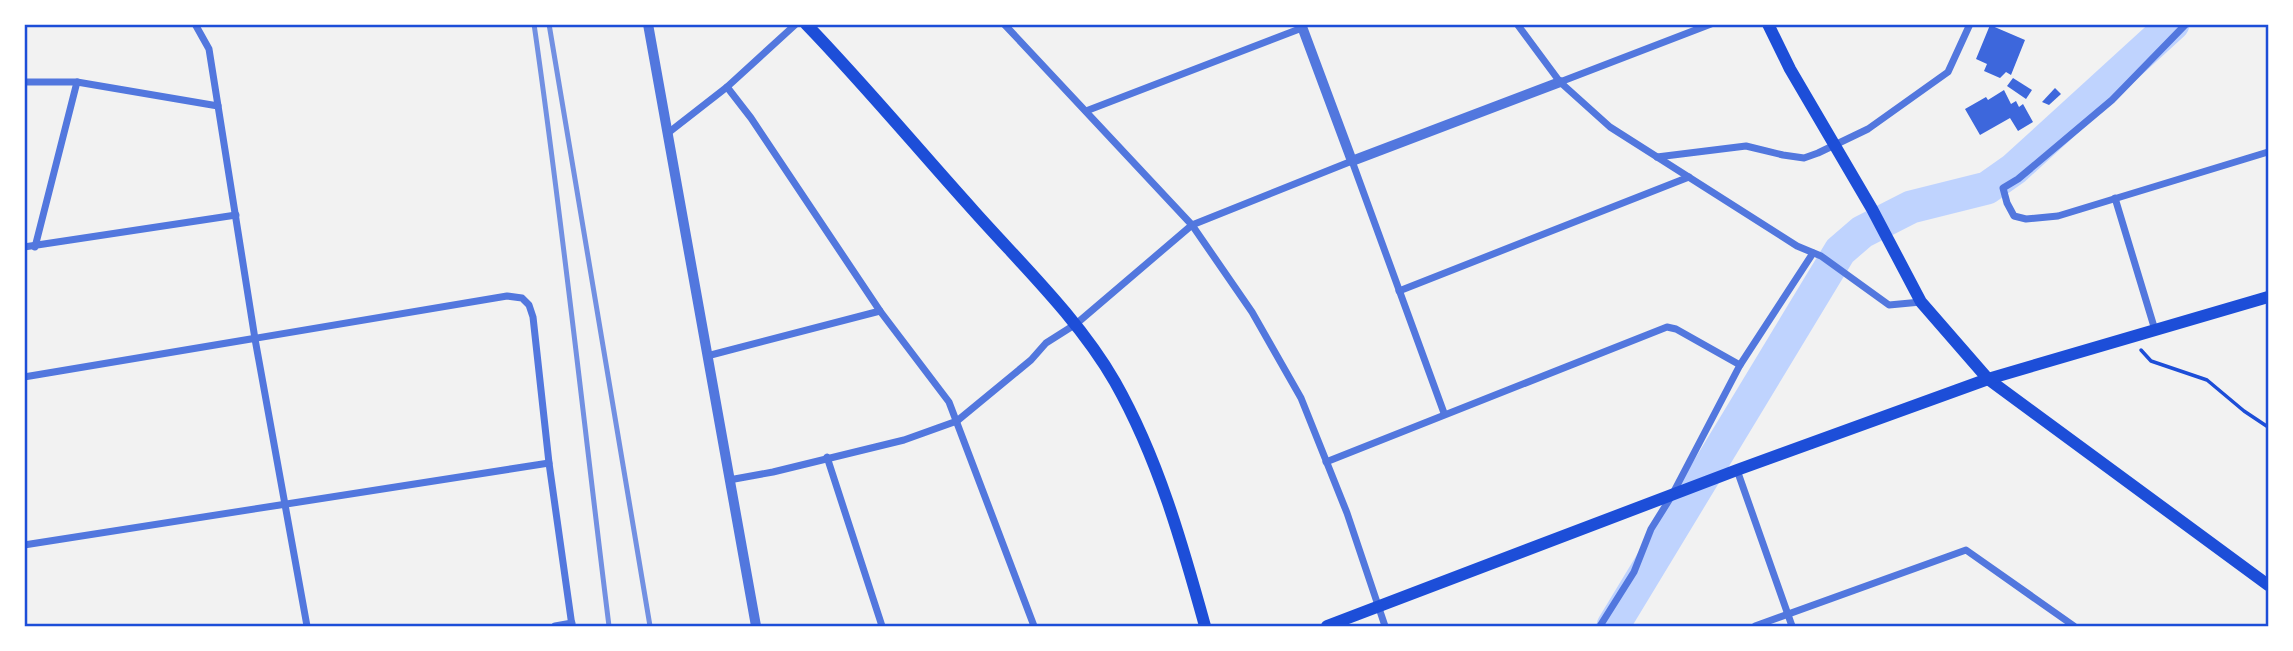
<svg xmlns="http://www.w3.org/2000/svg" width="2293" height="651" font-family="Roboto,sans-serif">
<style>
.lines{fill:none;stroke-linecap:round;stroke-linejoin:round}
.river{stroke:#bfd3fe;stroke-width:33}
.building{fill:#3d67dc}
.path{stroke:#1d4ed8;stroke-width:3.5}
.minor{stroke:#5277de;stroke-width:7}
.tertiary{stroke:#5277de;stroke-width:10}
.secondary{stroke:#1d4ed8;stroke-width:12}
.primary{stroke:#1d4ed8;stroke-width:12}
.rail{stroke:#7290e2;stroke-width:5}
.neatline{fill:none;stroke:#1d4ed8;stroke-width:2.5}
</style>
<rect width="100%" height="100%" fill="#f2f2f2"/>
<g class="lines">
<path class="river" d="M1613 626 1840 251 1862 232 1911 207 1987 188 2014 169 2173 24"/>
</g>
<g class="building">
<path d="M1990 25 2025 40 2011 75 2006 72 2000 78 1984 71 1987 64 1976 59Z"/>
<path d="M2013 78 2032 90 2026 99 2007 86Z"/>
<path d="M2055 88 2061 94 2049 105 2042 102Z"/>
<path d="M2004 90 2011 104 2016 101 2019 107 2023 104 2033 122 2018 131 2010 118 1980 135 1965 109 1986 97 1988 100Z"/>
</g>
<g class="lines">
<path class="path" d="M2141 350 2151 361 2207 380 2244 411 2268 427"/>
<g class="minor">
<path d="M195 24 209 49 255 339 307 626"/>
<path d="M1004 24 1192 225 1252 312 1301 398 1347 513 1385 626"/>
<path d="M1517 24 1560 82"/>
<path d="M1711 24 1560 82 1610 127 1797 246 1821 256 1889 305 1921 302"/>
<path d="M2186 24 2112 100 2018 179 2003 188 2007 203 2014 216 2026 219 2058 216 2268 152"/>
<path d="M24 82H77L218 106"/>
<path d="M727 87 751 118 880 311 949 402 1034 626"/>
<path d="M1086 111 1302 28"/>
<path d="M668 133 727 87 796 24"/>
<path d="M1657 157 1746 146 1783 155 1804 158 1818 153 1868 129 1948 72 1970 24"/>
<path d="M2115 198 2155 330"/>
<path d="M24 247 236 215"/>
<path d="M35 247 77 82"/>
<path d="M1399 291 1689 177"/>
<path d="M707 356 880 311"/>
<path d="M24 377 507 296 522 298 529 305 533 317 549 463 572 626"/>
<path d="M827 457 882 626"/>
<path d="M1326 462 1667 327 1676 329 1740 365"/>
<path d="M1737 470 1792 626"/>
<path d="M729 480 773 472 904 440 957 421 1031 360 1046 343 1076 324 1192 225 1352 161 1444 413"/>
<path d="M24 545 549 463"/>
<path d="M555 626 572 623"/>
<path d="M1600 626 1634 572 1651 529 1671 497 1740 365 1813 253"/>
<path d="M1755 626 1966 550 2074 626"/>
</g>
<g class="tertiary">
<path d="M648 24 756 626"/>
<path d="M1301 24 1352 161 1560 82"/>
</g>
<g class="secondary">
<path d="M1768 24 1790 69 1872 209 1921 302 1988 379 2268 585"/>
<path d="M1327 626 1737 470 1988 379 2268 297"/>
</g>
<path class="primary" d="M806 24C864 84 917 148 973 210 1022 265 1078 318 1115 382 1158 458 1182 543 1205 626"/>
<g class="rail">
<path d="M534 24C563 225 584 426 609 626"/>
<path d="M549 24 650 626"/>
</g>
</g>
<rect width="2293" height="651" fill="none" stroke="#ffffff" stroke-width="52"/>
<rect x="26" y="26" width="2241" height="599" class="neatline"/>
</svg>
